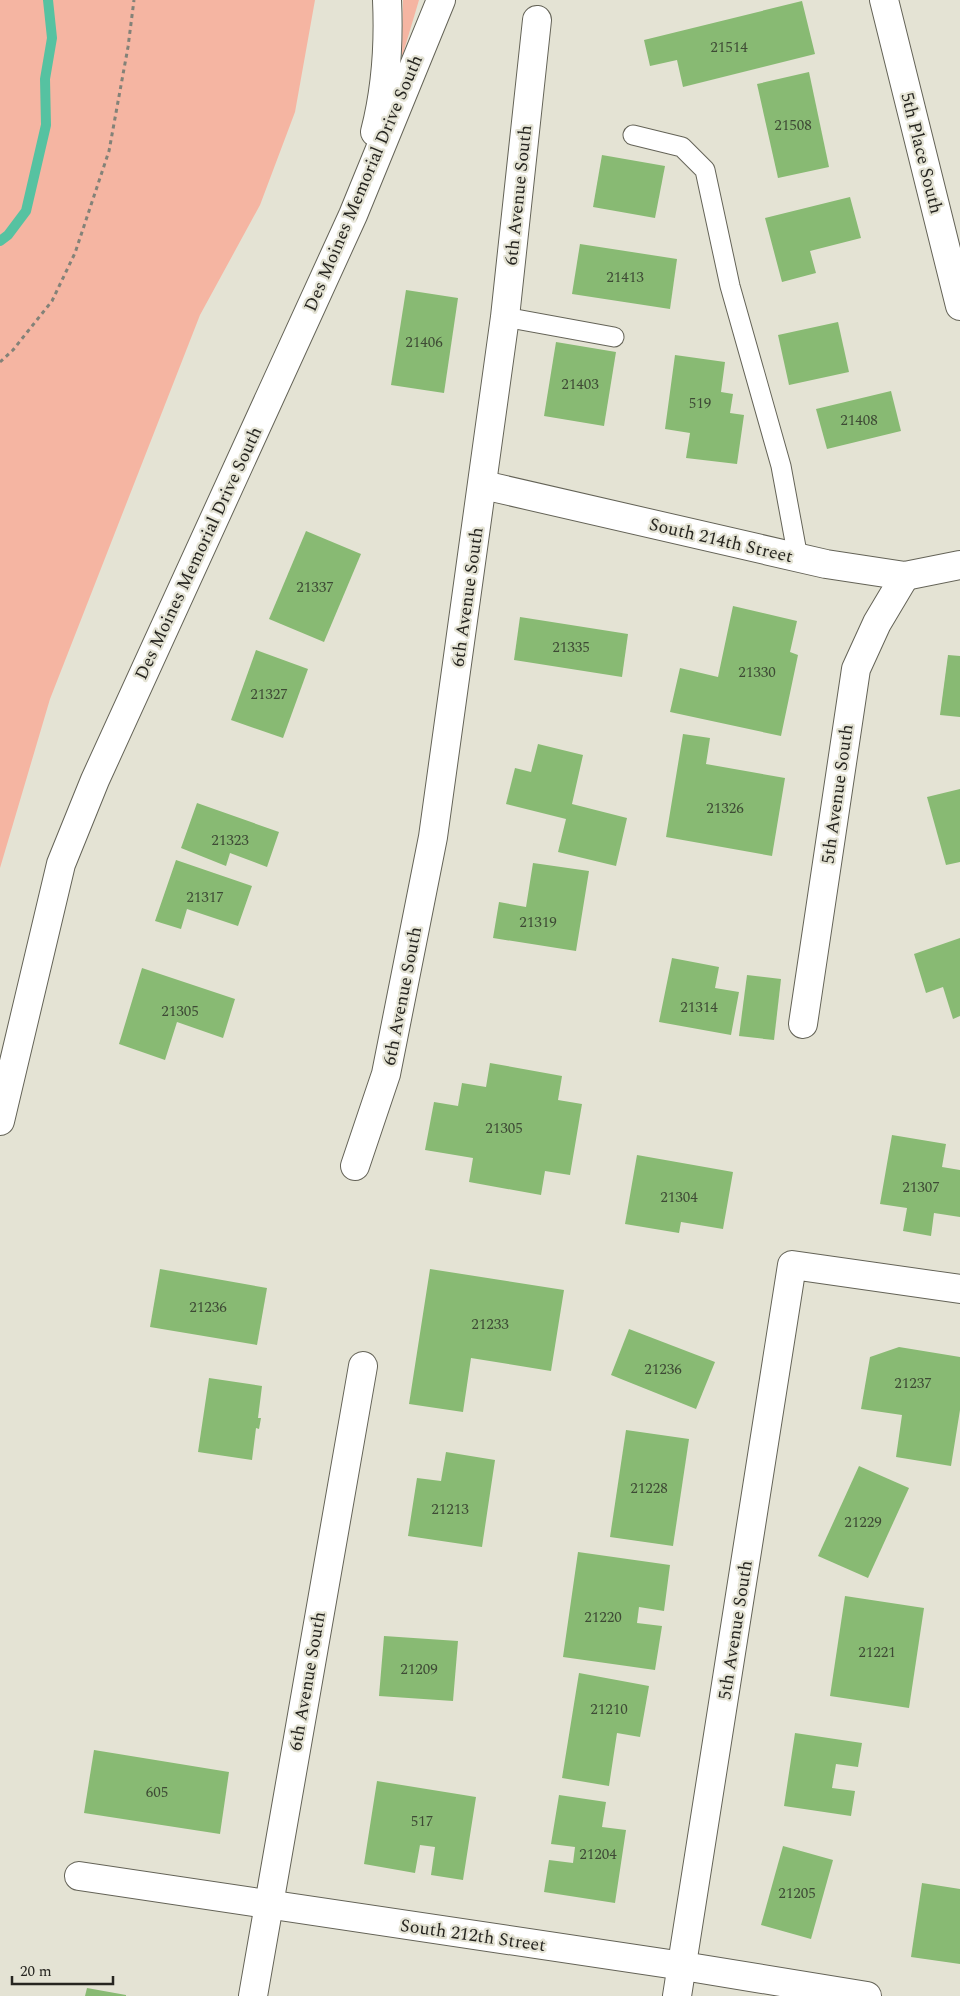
<svg xmlns="http://www.w3.org/2000/svg" width="960" height="1996" font-family="Spectral,serif">
<style>
.green{fill:#f5b5a2}
.lines{fill:none;stroke-linecap:round;stroke-linejoin:round}
.stream{stroke:#56c2a1;stroke-width:10}
.building{fill:#88ba73}
.service-casing{stroke:#646357;stroke-width:21}
.minor-casing{stroke:#646357;stroke-width:30}
.secondary-casing{stroke:#646357;stroke-width:30}
.path{stroke:#838278;stroke-width:3;stroke-dasharray:4 4;stroke-linecap:butt}
.service{stroke:#fff;stroke-width:19}
.minor{stroke:#fff;stroke-width:28}
.secondary{stroke:#fff;stroke-width:28}
.labels{text-anchor:middle;stroke-width:4.5;stroke-linejoin:round;paint-order:stroke}
.number-label{font-size:15px;fill:#3e4a35}
.street-label{font-size:18px;fill:#262520;stroke:#e4e3d4}
</style>
<rect width="100%" height="100%" fill="#e4e3d4"/>
<g class="green">
<path d="M0 0H315L295 112 260 205 200 315 50 699 0 868Z"/>
<path d="M403 0H419L402 57Z"/>
</g>
<g class="lines">
<path class="stream" d="M0 241 8 235 26 211 46 125 45 79 52 38 48 0"/>
</g>
<g class="building">
<path d="M802 1 815 54 683 87 677 60 650 66 644 40Z"/>
<path d="M809 72 829 167 778 178 757 84Z"/>
<path d="M602 155 665 166 655 218 593 207Z"/>
<path d="M850 197 861 238 810 251 816 273 782 282 765 218Z"/>
<path d="M580 244 677 259 670 309 572 294Z"/>
<path d="M406 290 458 298 444 393 391 385Z"/>
<path d="M838 322 849 372 789 385 778 335Z"/>
<path d="M556 342 616 352 604 426 544 416Z"/>
<path d="M675 355 725 362 721 392 733 394 730 413 744 415 737 464 686 458 690 433 665 429Z"/>
<path d="M891 391 901 431 827 449 816 409Z"/>
<path d="M306 531 361 554 324 642 269 619Z"/>
<path d="M733 606 797 621 790 652 798 655 781 736 670 712 680 668 718 677Z"/>
<path d="M520 617 628 634 622 677 514 660Z"/>
<path d="M256 650 308 669 283 738 231 720Z"/>
<path d="M948 655 960 656V717L940 715Z"/>
<path d="M683 734 710 738 706 764 785 778 772 856 666 837Z"/>
<path d="M538 744 583 755 572 804 627 818 616 866 558 852 566 819 506 804 515 768 531 772Z"/>
<path d="M960 789V862L946 865 927 797Z"/>
<path d="M197 803 279 832 267 867 230 853 226 866 181 848Z"/>
<path d="M176 860 252 886 238 926 187 909 181 929 155 921Z"/>
<path d="M533 863 589 871 576 951 493 938 499 902 526 907Z"/>
<path d="M960 938V1016L953 1019 943 987 926 993 914 954Z"/>
<path d="M672 958 719 967 715 988 739 992 731 1035 659 1022Z"/>
<path d="M142 968 235 999 223 1038 177 1022 165 1060 119 1044Z"/>
<path d="M747 975 781 979 774 1040 739 1036Z"/>
<path d="M490 1063 562 1076 558 1100 582 1104 570 1175 545 1171 541 1195 469 1182 473 1158 425 1150 434 1102 458 1106 462 1083 486 1087Z"/>
<path d="M892 1135 946 1144 942 1167 960 1170V1217L934 1213 931 1236 903 1231 907 1208 880 1204Z"/>
<path d="M637 1155 733 1172 723 1229 681 1222 679 1233 625 1224Z"/>
<path d="M160 1269 267 1288 257 1345 150 1327Z"/>
<path d="M430 1269 564 1290 551 1371 471 1358 463 1412 409 1404Z"/>
<path d="M629 1329 715 1362 696 1409 611 1375Z"/>
<path d="M899 1347 960 1357V1410L951 1466 896 1457 902 1415 861 1409 870 1357Z"/>
<path d="M209 1378 262 1386 258 1418H261L259 1429 256 1428 252 1460 198 1452Z"/>
<path d="M626 1430 689 1439 673 1546 610 1537Z"/>
<path d="M446 1452 495 1460 482 1547 408 1536 417 1478 441 1481Z"/>
<path d="M859 1466 909 1488 868 1578 818 1556Z"/>
<path d="M578 1552 670 1565 664 1611 639 1607 637 1623 662 1626 655 1670 563 1657Z"/>
<path d="M845 1596 924 1608 909 1708 830 1696Z"/>
<path d="M384 1636 458 1641 453 1701 379 1696Z"/>
<path d="M579 1673 649 1686 640 1737 617 1733 609 1786 562 1778Z"/>
<path d="M795 1733 862 1743 858 1767 836 1764 832 1788 855 1791 851 1816 784 1806Z"/>
<path d="M94 1750 229 1772 220 1834 84 1813Z"/>
<path d="M377 1781 476 1797 463 1880 431 1875 435 1847 420 1845 415 1873 364 1864Z"/>
<path d="M559 1795 606 1802 602 1827 626 1830 615 1903 544 1892 549 1860 573 1863 575 1847 551 1844Z"/>
<path d="M783 1846 833 1860 811 1939 761 1925Z"/>
<path d="M922 1883 960 1889V1964L911 1957Z"/>
<path d="M87 1988 126 1995V1996H85Z"/>
</g>
<g class="lines">
<g class="service-casing">
<g id="service">
<path d="M633 135 682 147 705 170 730 286 781 466 798 558"/>
<path d="M505 317 614 337"/>
</g>
</g>
<g class="minor-casing">
<g id="minor">
<path d="M884 0 960 306"/>
<path d="M483 485 826 564 905 576 960 565"/>
<path d="M803 1024 856 669 877 623 905 576"/>
<path d="M355 1166 386 1074 433 837 505 317 537 20"/>
<path d="M79 1876 683 1966 867 1996"/>
<path d="M253 1996 363 1366"/>
<path d="M677 1996 792 1265 960 1289"/>
</g>
</g>
<g class="secondary-casing">
<g id="secondary">
<path d="M375 132C386 89 389 43 387 0"/>
<path d="M0 1121 61 864 95 780 353 215 441 0"/>
</g>
</g>
<path class="path" d="M0 362 13 350 52 301 75 253 109 151 128 47 134 0"/>
<use href="#service" class="service"/>
<use href="#minor" class="minor"/>
<use href="#secondary" class="secondary"/>
</g>
<g class="labels">
<g class="number-label">
<text x="729" y="52">21514</text>
<text x="793" y="130">21508</text>
<text x="625" y="282">21413</text>
<text x="424" y="347">21406</text>
<text x="580" y="389">21403</text>
<text x="700" y="408">519</text>
<text x="859" y="425">21408</text>
<text x="315" y="592">21337</text>
<text x="571" y="652">21335</text>
<text x="757" y="677">21330</text>
<text x="269" y="699">21327</text>
<text x="725" y="813">21326</text>
<text x="230" y="845">21323</text>
<text x="205" y="902">21317</text>
<text x="538" y="927">21319</text>
<text x="699" y="1012">21314</text>
<text x="180" y="1016">21305</text>
<text x="504" y="1133">21305</text>
<text x="921" y="1192">21307</text>
<text x="679" y="1202">21304</text>
<text x="208" y="1312">21236</text>
<text x="490" y="1329">21233</text>
<text x="663" y="1374">21236</text>
<text x="913" y="1388">21237</text>
<text x="649" y="1493">21228</text>
<text x="450" y="1514">21213</text>
<text x="863" y="1527">21229</text>
<text x="603" y="1622">21220</text>
<text x="877" y="1657">21221</text>
<text x="419" y="1674">21209</text>
<text x="609" y="1714">21210</text>
<text x="157" y="1797">605</text>
<text x="422" y="1826">517</text>
<text x="598" y="1859">21204</text>
<text x="797" y="1898">21205</text>
</g>
<g class="street-label">
<text transform="translate(922 153) rotate(76)" y="6">5th Place South</text>
<text transform="translate(363 183) rotate(-67)" y="6">Des Moines Memorial Drive South</text>
<text transform="translate(518 195) rotate(-84)" y="6">6th Avenue South</text>
<text transform="translate(721 540) rotate(13)" y="6">South 214th Street</text>
<text transform="translate(198 553) rotate(-65)" y="6">Des Moines Memorial Drive South</text>
<text transform="translate(467 597) rotate(-82)" y="6">6th Avenue South</text>
<text transform="translate(837 794) rotate(-82)" y="6">5th Avenue South</text>
<text transform="translate(402 996) rotate(-79)" y="6">6th Avenue South</text>
<text transform="translate(735 1630) rotate(-81)" y="6">5th Avenue South</text>
<text transform="translate(307 1681) rotate(-80)" y="6">6th Avenue South</text>
<text transform="translate(473 1935) rotate(8)" y="6">South 212th Street</text>
</g>
</g>
<path d="M12 1976v8h101v-8" fill="none" stroke="#262520" stroke-width="2.5"/>
<text x="20" y="1976" font-size="15" fill="#262520" stroke="#e4e3d4" stroke-width="4" paint-order="stroke">20 m</text>
</svg>
